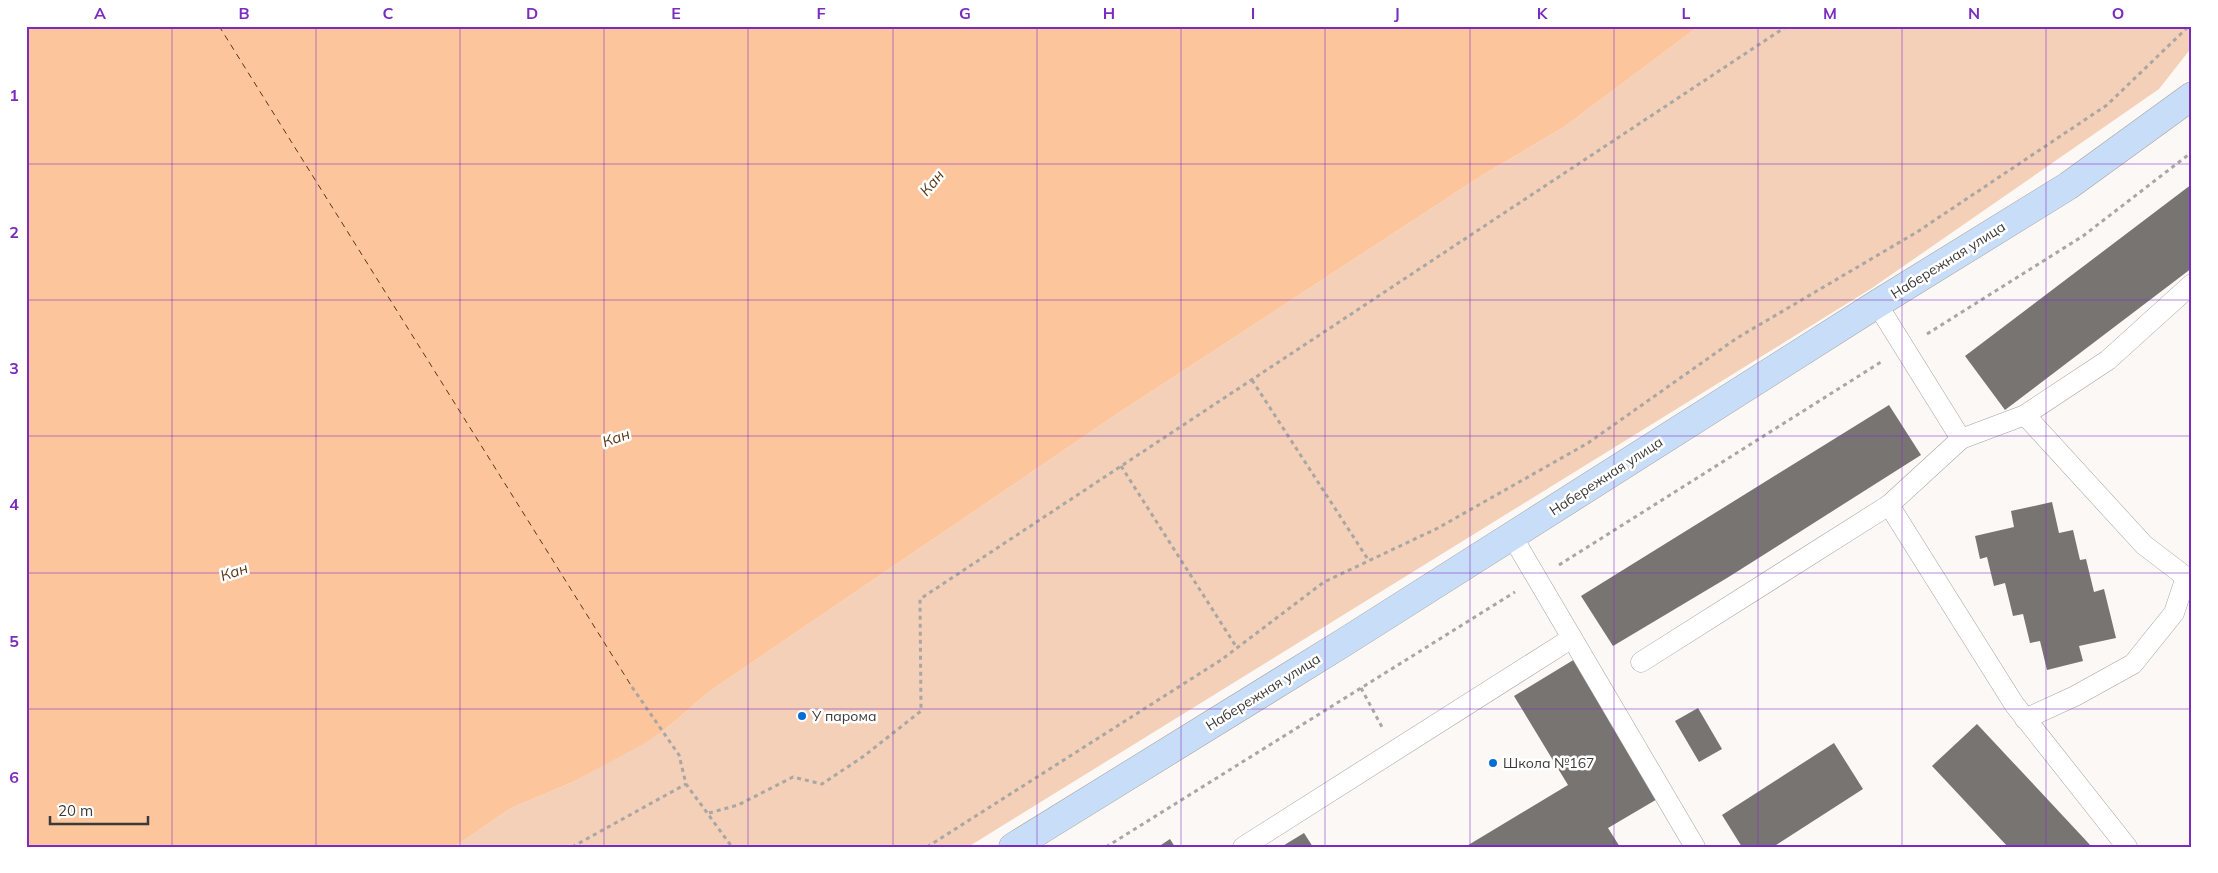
<svg xmlns="http://www.w3.org/2000/svg" width="2218" height="873" font-family="Mulish,sans-serif">
<style>
.green{fill:#f3d0b7}
.water{fill:#fdc59c}
.lines{fill:none;stroke-linecap:round;stroke-linejoin:round}
.ferry{stroke:#5b3617;stroke-width:1;stroke-dasharray:6 5;stroke-linecap:butt}
.building{fill:#777472}
.lane-casing{stroke:#a6a3a0;stroke-width:21}
.secondary-casing{stroke:#a6a3a0;stroke-width:29}
.path{stroke:#a9a6a4;stroke-width:3;stroke-dasharray:4 4;stroke-linecap:butt}
.lane{stroke:#fff;stroke-width:20}
.secondary{stroke:#c7ddf8;stroke-width:28}
.grid{fill:none;stroke:#7b2cbf;stroke-width:1;stroke-opacity:0.55}
.poi-dot{fill:#086cd5;stroke:#fff;stroke-width:2}
.labels{text-anchor:middle;stroke-width:5;stroke-linejoin:round;paint-order:stroke}
.street-label{font-size:14px;fill:#3b3a39;stroke:#fff}
.poi-label{font-size:14px;fill:#3b3a39;stroke:#fff;text-anchor:start}
.water-label{font-size:15px;font-style:italic;fill:#5b3617;stroke:#fff}
.neatline{fill:none;stroke:#7b2cbf;stroke-width:2}
.grid-label{font-size:16px;text-anchor:middle;font-weight:bold;fill:#7b2cbf}
</style>
<rect width="100%" height="100%" fill="#fcf8f5"/>
<path class="green" d="M1699 26H2192V47L2159 89 1872 288 968 847H454L511 808 573 782 662 732 710 691 1117 414 1481 176 1564 127Z"/>
<path class="water" d="M26 26H1699L1564 127 1481 176 1117 414 710 691 662 732 641 745 573 782 511 808 454 847H26Z"/>
<g class="lines">
<path class="ferry" d="M219 26 632 687"/>
</g>
<g class="building">
<path d="M2192 184V268L2005 410 1965 356Z"/>
<path d="M1889 405 1921 455 1727 578 1613 646 1581 596Z"/>
<path d="M2052 502 2059 533 2073 530 2080 560 2086 559 2094 592 2104 589 2116 638 2079 646 2083 661 2047 670 2040 641 2030 643 2023 614 2013 616 2005 583 1994 586 1987 557 1980 559 1975 536 2014 527 2011 511Z"/>
<path d="M1575 659 1659 798 1608 828 1620 847H1465L1568 785 1514 696Z"/>
<path d="M1698 708 1722 749 1699 762 1675 721Z"/>
<path d="M1977 724 2036 787 2092 847H2008L1932 766Z"/>
<path d="M1834 743 1863 789 1773 847H1742L1722 815Z"/>
<path d="M1304 833 1313 847H1281Z"/>
<path d="M1170 839 1175 847H1158Z"/>
</g>
<g class="lines">
<g class="lane-casing">
<g id="lane">
<path d="M2025 415 2144 545 2186 577 2174 613 2133 664 2075 696 2025 719"/>
<path d="M1961 439 2025 415 2108 360 2192 284"/>
<path d="M1889 505 2014 704 2127 847"/>
<path d="M1512 536 1695 847"/>
<path d="M1641 662 1889 505 1961 439 1877 304"/>
<path d="M1243 847 1572 638"/>
</g>
</g>
<g class="secondary-casing">
<path id="secondary" d="M1013 847 1343 643 1877 304 2068 186 2192 96"/>
</g>
<g class="path">
<path d="M1927 334 2083 236 2192 152"/>
<path d="M1252 380 1369 561"/>
<path d="M1121 466 1237 648"/>
<path d="M1559 565 1881 362"/>
<path d="M632 687 679 755 686 784 732 847"/>
<path d="M1361 688 1382 727"/>
<path d="M709 813 738 805 793 777 822 784 864 756 921 711 920 599 1787 26"/>
<path d="M572 847 686 784"/>
<path d="M927 847 1221 660 1324 582 1438 528 1588 443 1737 338 1917 232 2107 105 2189 26"/>
<path d="M1106 847 1515 592"/>
</g>
<use href="#lane" class="lane"/>
<use href="#secondary" class="secondary"/>
</g>
<path class="grid" d="M172 26V847M316 26V847M460 26V847M604 26V847M748 26V847M893 26V847M1037 26V847M1181 26V847M1325 26V847M1470 26V847M1614 26V847M1758 26V847M1902 26V847M2046 26V847M26 164H2192M26 300H2192M26 436H2192M26 573H2192M26 709H2192"/>
<g class="poi-dot">
<circle cx="802" cy="716" r="5"/>
<circle cx="1493" cy="763" r="5"/>
</g>
<g class="labels">
<g class="street-label">
<text transform="translate(1948 260) rotate(-32)" y="5">Набережная улица</text>
<text transform="translate(1606 476) rotate(-33)" y="5">Набережная улица</text>
<text transform="translate(1263 692) rotate(-32)" y="5">Набережная улица</text>
</g>
<g class="poi-label">
<text x="812" y="721">У парома</text>
<text x="1503" y="768">Школа №167</text>
</g>
<g class="water-label">
<text transform="translate(932 183) rotate(-50)" y="5">Кан</text>
<text transform="translate(616 438) rotate(-19)" y="5">Кан</text>
<text transform="translate(234 572) rotate(-19)" y="5">Кан</text>
</g>
</g>
<rect width="2218" height="873" fill="none" stroke="#ffffff" stroke-width="55"/>
<path d="M50 816v8h98v-8" fill="none" stroke="#3b3a39" stroke-width="2.5"/>
<text x="58" y="816" font-size="15" fill="#3b3a39" stroke="#ffffff" stroke-width="4" paint-order="stroke">20 m</text>
<rect x="28" y="28" width="2162" height="818" class="neatline"/>
<g class="grid-label">
<text x="100" y="19">A</text>
<text x="244" y="19">B</text>
<text x="388" y="19">C</text>
<text x="532" y="19">D</text>
<text x="676" y="19">E</text>
<text x="821" y="19">F</text>
<text x="965" y="19">G</text>
<text x="1109" y="19">H</text>
<text x="1253" y="19">I</text>
<text x="1397" y="19">J</text>
<text x="1542" y="19">K</text>
<text x="1686" y="19">L</text>
<text x="1830" y="19">M</text>
<text x="1974" y="19">N</text>
<text x="2118" y="19">O</text>
<text x="14" y="101">1</text>
<text x="14" y="238">2</text>
<text x="14" y="374">3</text>
<text x="14" y="510">4</text>
<text x="14" y="647">5</text>
<text x="14" y="783">6</text>
</g>
</svg>
